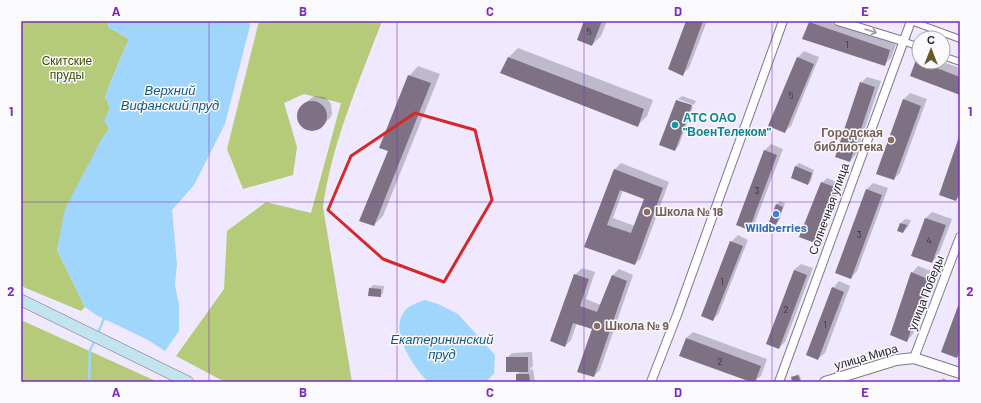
<svg xmlns="http://www.w3.org/2000/svg" width="981" height="403" font-family="Barlow,sans-serif">
<style>
.green{fill:#b5cb79}
.water{fill:#a1d6fc}
.shadow{fill:#0003;fill-rule:evenodd}
.lines{fill:none;stroke-linecap:round;stroke-linejoin:round}
.stream{stroke:#a1d6fc;stroke-width:2.5}
.building{fill:#7e7183;fill-rule:evenodd}
.pedestrian-casing{stroke:#7f798d;stroke-width:8}
.minor-casing{stroke:#7f798d;stroke-width:10}
.tertiary-casing{stroke:#7f798d;stroke-width:12}
.secondary-casing{stroke:#7f798d;stroke-width:12}
.pedestrian{stroke:#fff;stroke-width:6}
.minor{stroke:#fff;stroke-width:8}
.tertiary{stroke:#fff;stroke-width:10}
.secondary{stroke:#c2e3f0;stroke-width:11}
.oneway{stroke:#9c9c9f}
.marked{fill:none;stroke:#d62828;stroke-width:3;stroke-linejoin:round}
.grid{fill:none;stroke:#7b2cbf;stroke-width:1;stroke-opacity:0.55}
.culture-dot{fill:#0f9aa8;stroke:#faf9fe;stroke-width:1.5}
.education-dot{fill:#8d6e63;stroke:#faf9fe;stroke-width:1.5}
.shop-dot{fill:#3f7fe0;stroke:#faf9fe;stroke-width:1.5}
.labels{text-anchor:middle;stroke-width:3;stroke-linejoin:round;paint-order:stroke}
.number-label{font-size:10px;fill:#3a3640}
.park-label{font-size:12px;fill:#404f04;stroke:#faf9fe}
.culture-label{font-size:12px;font-weight:bold;fill:#0d838f;stroke:#faf9fe;text-anchor:start}
.education-label{font-size:12px;font-weight:bold;fill:#785e54;stroke:#faf9fe;text-anchor:start}
.street-label{font-size:12px;fill:#24222a;stroke:#faf9fe}
.shop-label{font-size:12px;font-weight:bold;fill:#366cbe;stroke:#faf9fe}
.water-label{font-size:13px;font-style:italic;fill:#105982;stroke:#faf9fe}
.neatline{fill:none;stroke:#7b2cbf;stroke-width:1.5}
.grid-label{font-size:13px;text-anchor:middle;font-weight:bold;fill:#7b2cbf}
</style>
<rect width="100%" height="100%" fill="#efe8ff"/>
<g class="green">
<path d="M21 21H109L108 27 129 39 111 81 105 97 110 107 105 121 109 129 101 141 57 250 85 307 81 311 21 286Z"/>
<path d="M259 21H382C359 82 332 142 323 207L352 382H225L176 356 224 289 227 231 266 202 311 213 341 103 304 94 284 103 297 147 293 175 243 189 227 149Z"/>
<path d="M21 320 158 382H21Z"/>
</g>
<g class="water">
<path d="M109 21H249L250 26 225 124 194 185 172 210 177 264 175 285 179 305V331L165 351 148 340 96 315 85 307 57 250 65 209 101 140 109 129 104 121 110 107 105 97 111 81 129 39 108 27Z"/>
<path d="M425 300 438 304 458 314 495 355 494 374 485 382H428C414 368 389 331 404 312 409 305 417 303 425 300Z"/>
</g>
<g class="shadow">
<path d="M585 21H607L601 36 592 45Z"/>
<path d="M687 21H707L689 68 683 74Z"/>
<path d="M812 21H829L896 44 891 58 884 65 810 23Z"/>
<path d="M952 21H960V24Z"/>
<path d="M518 48 653 100 647 116 638 125 509 57Z"/>
<path d="M804 51 819 57 791 126 784 132 798 57Z"/>
<path d="M919 59V62H943L960 68V94L917 61Z"/>
<path d="M418 66 440 74 383 216 374 225 389 151 409 76Z"/>
<path d="M867 77 881 81 856 154 850 161 861 83Z"/>
<path d="M910 93 927 99 900 173 894 179 904 99Z"/>
<path d="M314 96 324 97 328 100 331 104 332 114 330 118 317 129 308 130 300 124 298 116 300 107Z"/>
<path d="M682 96 696 101 694 105 678 99V102L693 107 679 145 675 150 677 100Z"/>
<path d="M960 136V196L956 200Z"/>
<path d="M771 144 783 149 755 222 749 229 765 150Z"/>
<path d="M621 163 669 182 641 258 635 264 586 246 615 169ZM623 190 645 198 635 226 613 218Z"/>
<path d="M799 163 814 170 811 181 808 184 792 178 796 166Z"/>
<path d="M827 178 841 184 819 238 815 242 822 183Z"/>
<path d="M873 183 888 188 857 271 851 278 837 272 867 189Z"/>
<path d="M780 201 785 203 779 221 776 224 777 204Z"/>
<path d="M932 212 952 219 938 256 932 262 926 218Z"/>
<path d="M905 219 911 220 908 227 903 232 901 223Z"/>
<path d="M738 235 748 240 719 313 713 320 731 242Z"/>
<path d="M801 264 813 268 785 342 779 348 794 270Z"/>
<path d="M918 266 934 272 913 334 907 341 912 273Z"/>
<path d="M582 268 595 272 586 299 601 305 612 276 619 269 633 275 600 370 594 376V328L577 323 571 340 565 346 575 275Z"/>
<path d="M839 281 850 286 825 353 818 359 833 288Z"/>
<path d="M373 285 384 286 383 293 380 296 370 288Z"/>
<path d="M693 332 767 359 761 376 753 382 686 338Z"/>
<path d="M532 352 533 366 529 370 533 369 535 382H517V375L520 371 507 358 512 353Z"/>
<path d="M799 374 801 380 793 382 792 377Z"/>
<path d="M943 378 949 381V382H937L939 379 941 380Z"/>
</g>
<g class="lines">
<g class="stream">
<path d="M98 333 105 316"/>
<path d="M89 382 90 350 95 340"/>
</g>
</g>
<g class="building">
<path d="M584 21H602L592 46 577 40Z"/>
<path d="M686 21H703L683 76 668 69Z"/>
<path d="M809 22 890 50 885 66 802 39Z"/>
<path d="M508 57 644 109 638 127 500 73Z"/>
<path d="M797 57 814 64 785 133 768 126Z"/>
<path d="M916 60 960 77V95L910 76Z"/>
<path d="M408 75 431 83 374 226 359 221 388 151 379 148Z"/>
<path d="M860 82 875 87 850 162 835 157Z"/>
<path d="M903 99 921 106 894 180 876 174Z"/>
<path d="M676 100 692 105 675 151 659 145Z"/>
<circle cx="312" cy="116" r="15"/>
<path d="M960 134V191L956 201 939 195Z"/>
<path d="M764 150 777 155 749 230 736 225Z"/>
<path d="M795 166 812 173 808 185 791 178Z"/>
<path d="M614 169 663 188 635 265 584 247ZM620 190 644 199 631 233 607 225Z"/>
<path d="M821 182 837 188 815 243 799 237Z"/>
<path d="M866 189 882 195 851 279 835 273Z"/>
<path d="M776 204 783 207 776 225 769 222Z"/>
<path d="M925 218 946 225 932 263 911 256Z"/>
<path d="M900 223 907 225 903 233 897 231Z"/>
<path d="M730 241 743 246 713 321 701 316Z"/>
<path d="M794 270 807 275 779 349 766 344Z"/>
<path d="M911 272 928 279 907 342 890 335Z"/>
<path d="M574 274 589 279 580 306 597 312 612 275 627 281 594 377 577 372 592 329 573 323 565 347 550 341Z"/>
<path d="M832 287 844 292 818 360 806 355Z"/>
<path d="M369 288 381 289V297L368 296Z"/>
<path d="M958 306 960 307V350L957 358 941 352Z"/>
<path d="M686 338 761 366 755 382H751L679 356Z"/>
<rect x="506" y="357" width="22" height="15"/>
<path d="M516 374H529L530 382H516Z"/>
<path d="M798 375 801 382H792L791 377Z"/>
</g>
<g class="lines">
<g class="pedestrian-casing">
<g id="pedestrian">
<path d="M911 21 960 39"/>
<path d="M903 41 919 47"/>
<path d="M943 56 960 62"/>
</g>
</g>
<g class="minor-casing">
<g id="minor">
<path d="M838 21 903 41"/>
<path d="M914 358 960 237"/>
<path d="M651 382 677 315 783 21"/>
<path d="M779 382 911 21"/>
</g>
</g>
<g class="tertiary-casing">
<path id="tertiary" d="M825 382 896 360 914 358 960 373"/>
</g>
<g class="secondary-casing">
<path id="secondary" d="M21 300 188 382"/>
</g>
<use href="#pedestrian" class="pedestrian"/>
<use href="#minor" class="minor"/>
<use href="#tertiary" class="tertiary"/>
<use href="#secondary" class="secondary"/>
</g>
<defs><path id="oneway-shaft" d="M-6 0H5M1.5-3L5.5 0L1.5 3" fill="none" stroke-width="1.6" stroke-linecap="round" stroke-linejoin="round"/></defs>
<use class="oneway" href="#oneway-shaft" transform="translate(871 31) rotate(18)"/>
<path class="marked" d="M415 113 475 130 492 200 444 282 383 259 328 210 351 156Z"/>
<path class="grid" d="M209 21V382M397 21V382M584 21V382M772 21V382M21 202H960"/>
<circle class="culture-dot" cx="675" cy="125" r="4"/>
<g class="education-dot">
<circle cx="891" cy="140" r="4"/>
<circle cx="647" cy="212" r="4"/>
<circle cx="597" cy="326" r="4"/>
</g>
<circle class="shop-dot" cx="776" cy="214" r="4"/>
<g class="labels">
<g class="number-label">
<text x="589" y="35">5</text>
<text x="847" y="48">1</text>
<text x="791" y="99">5</text>
<text x="757" y="194">3</text>
<text x="859" y="238">3</text>
<text x="929" y="244">4</text>
<text x="722" y="285">1</text>
<text x="786" y="313">2</text>
<text x="825" y="328">1</text>
<text x="720" y="365">2</text>
</g>
<g class="park-label">
<text x="67" y="65">Скитские<tspan x="67" dy="14">пруды</tspan></text>
</g>
<g class="culture-label">
<text x="683" y="122">АТС ОАО<tspan x="683" dy="14">"ВоенТелеком"</tspan></text>
</g>
<g class="education-label">
<text x="883" y="137" text-anchor="end">Городская<tspan x="883" dy="14">библиотека</tspan></text>
<text x="655" y="216">Школа № 18</text>
<text x="605" y="330">Школа № 9</text>
</g>
<g class="street-label">
<text transform="translate(829 209) rotate(-70)" y="4">Солнечная улица</text>
<text transform="translate(926 293) rotate(-69)" y="4">улица Победы</text>
<text transform="translate(866 357) rotate(-16)" y="4">улица Мира</text>
</g>
<g class="shop-label">
<text x="776" y="232">Wildberries</text>
</g>
<g class="water-label">
<text x="170" y="95">Верхний<tspan x="170" dy="15">Вифанский пруд</tspan></text>
<text x="442" y="344">Екатерининский<tspan x="442" dy="15">пруд</tspan></text>
</g>
</g>
<rect width="981" height="403" fill="none" stroke="#faf9fe" stroke-width="44"/>
<g transform="translate(931 50)"><circle r="19" fill="#faf9fe" stroke="#a4a3a9"/>
<path d="M0-3L7 15L0 10L-7 15Z" fill="#655926"/>
<text y="-6" font-size="11" font-weight="bold" text-anchor="middle" fill="#24222a">С</text>
</g>
<rect x="22" y="22" width="937" height="359" class="neatline"/>
<g class="grid-label">
<text x="116" y="16">A</text>
<text x="303" y="16">B</text>
<text x="490" y="16">C</text>
<text x="678" y="16">D</text>
<text x="865" y="16">E</text>
<text x="11" y="116">1</text>
<text x="970" y="116">1</text>
<text x="11" y="296">2</text>
<text x="970" y="296">2</text>
<text x="116" y="397">A</text>
<text x="303" y="397">B</text>
<text x="490" y="397">C</text>
<text x="678" y="397">D</text>
<text x="865" y="397">E</text>
</g>
</svg>
